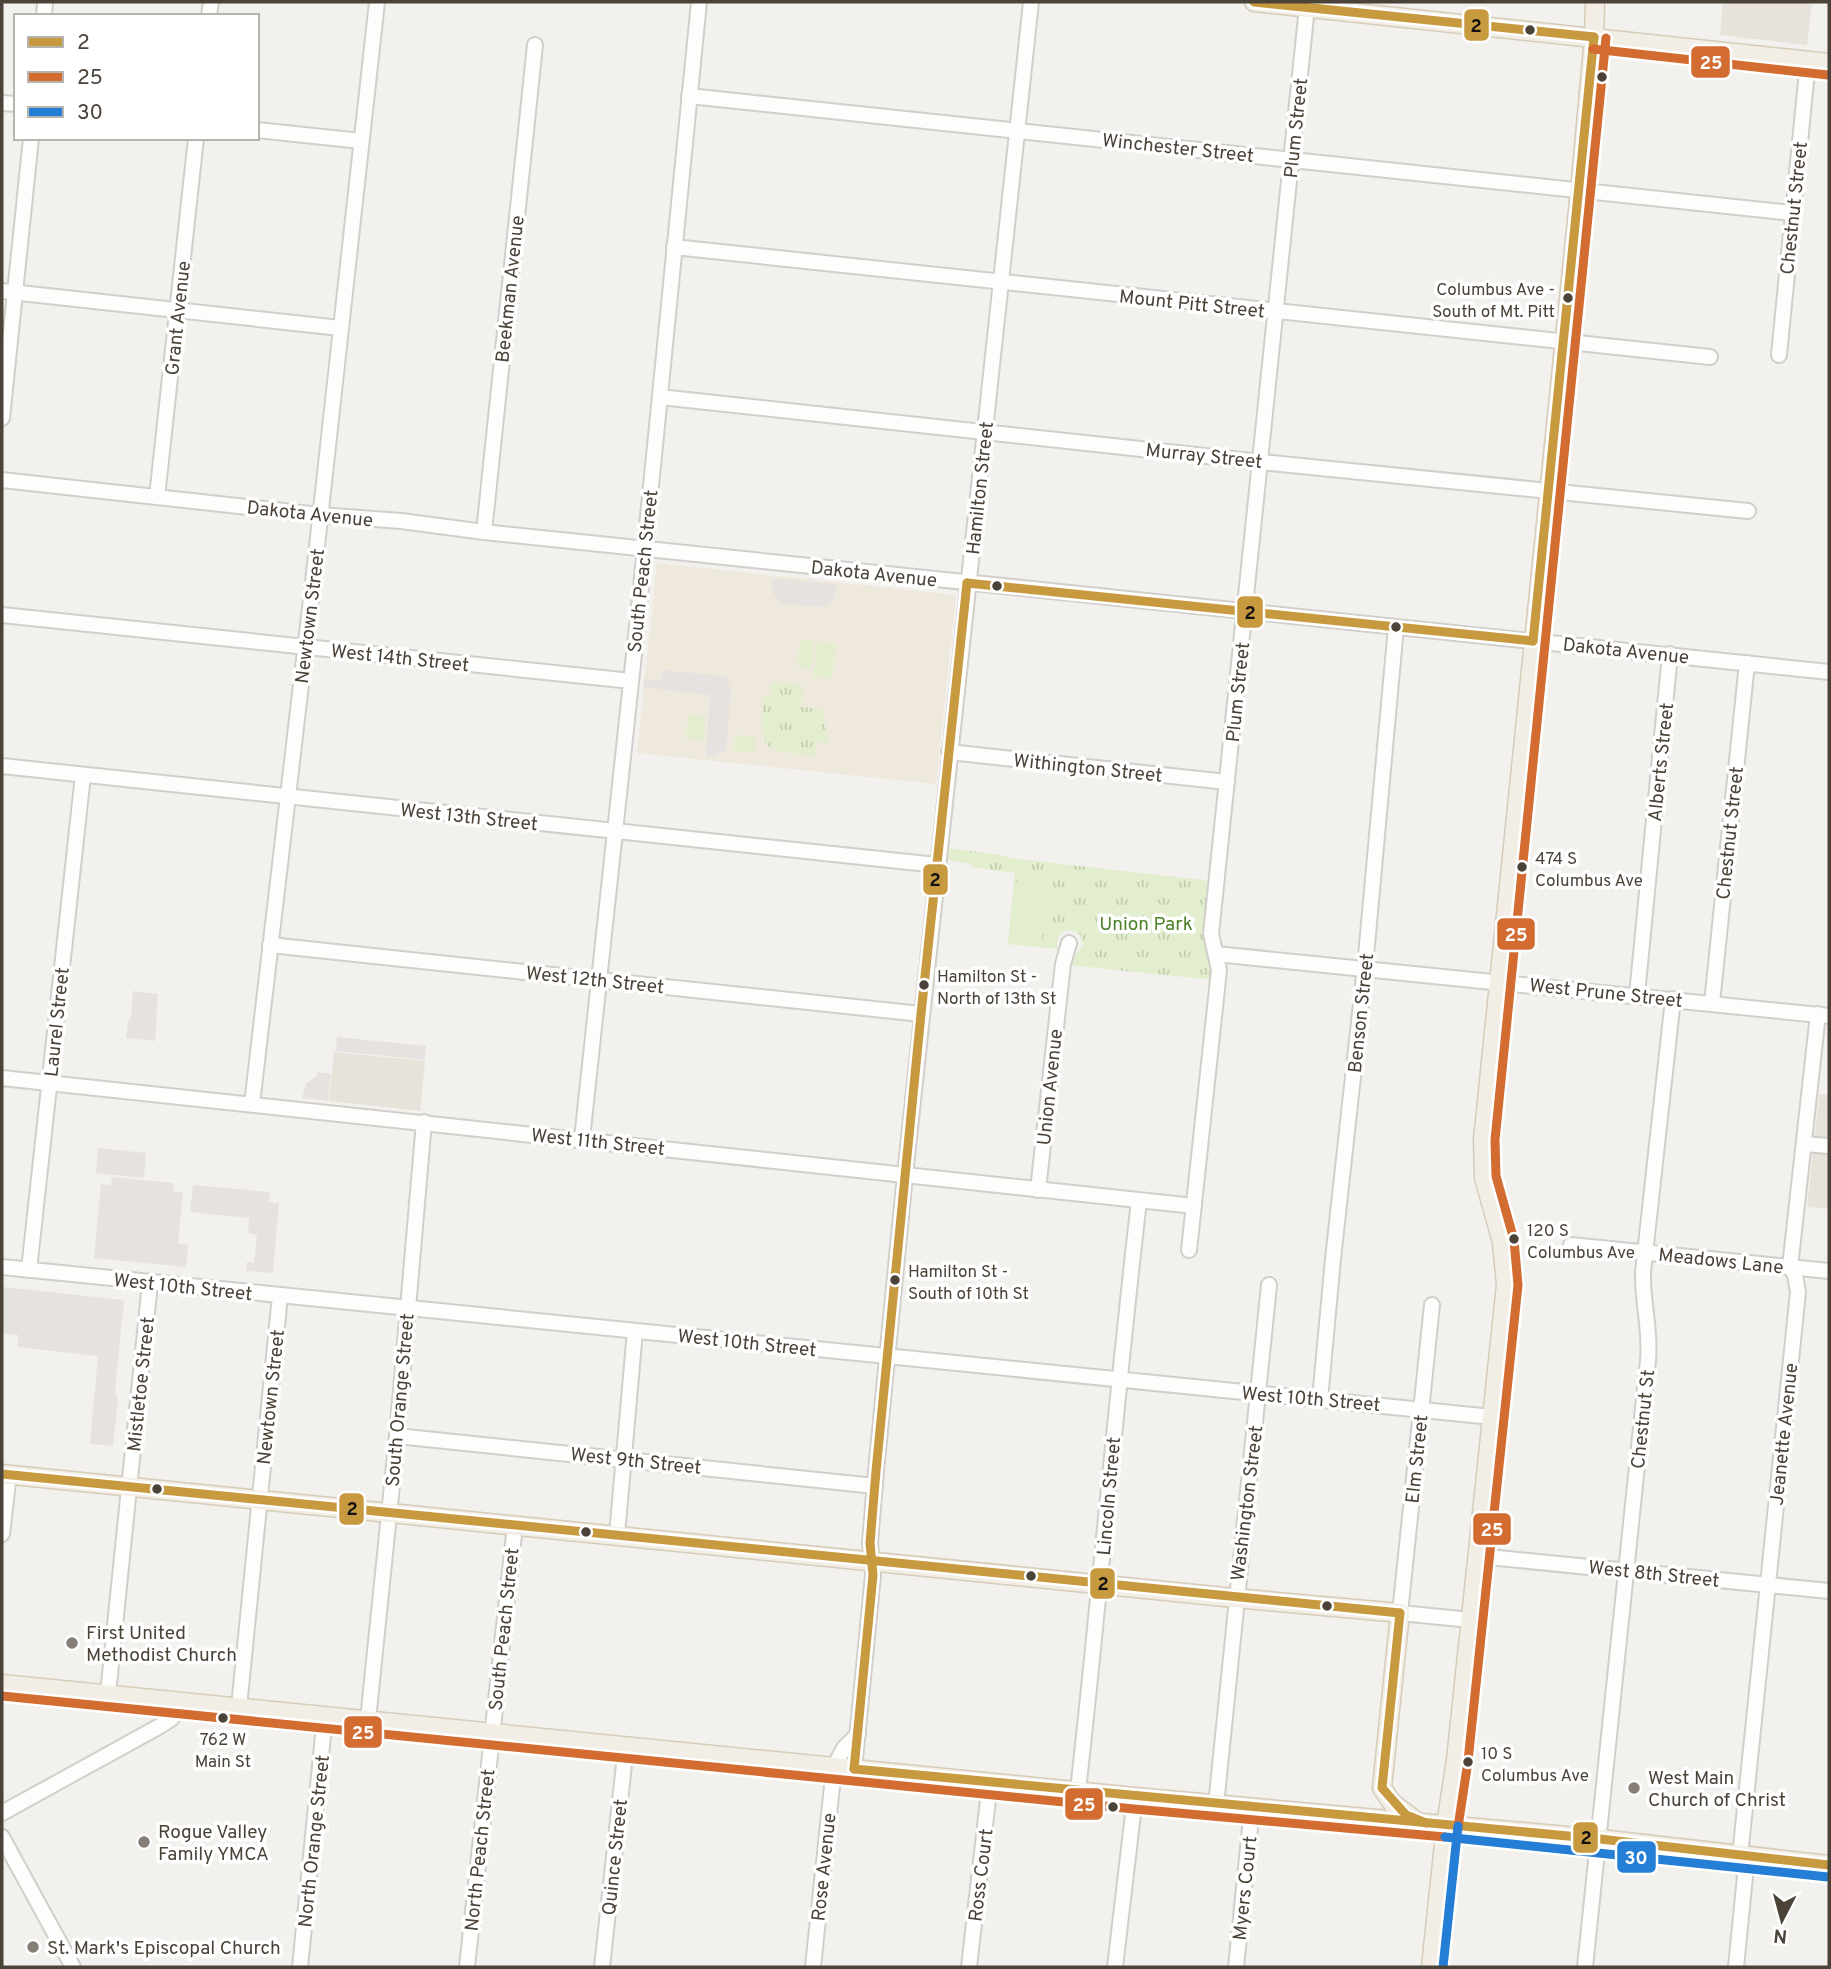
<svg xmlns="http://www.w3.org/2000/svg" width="1831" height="1969" font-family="Overpass,sans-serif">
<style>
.residential{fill:#e7e3db}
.education{fill:#eee8dd}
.grass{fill:url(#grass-tufts)}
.garden{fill:#e2eecd}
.parking{fill:#e5e2df}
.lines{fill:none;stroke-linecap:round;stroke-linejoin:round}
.minor-casing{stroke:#d1cfcb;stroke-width:18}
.major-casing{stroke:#d6ccba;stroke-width:21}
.minor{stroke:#fdfdfc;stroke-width:14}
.major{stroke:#f2eee6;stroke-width:18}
.bus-1-casing{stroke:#fff;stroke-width:14}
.bus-2-casing{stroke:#fff;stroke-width:14}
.bus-3-casing{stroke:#fff;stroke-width:14}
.bus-1{stroke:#c89a40;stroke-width:9}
.bus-2{stroke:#d36c31;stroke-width:9}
.bus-3{stroke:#257ed6;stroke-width:9}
.bus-dot{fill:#4b4238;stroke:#fff;stroke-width:2.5}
.poi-dot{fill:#867f78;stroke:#fff;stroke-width:2.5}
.labels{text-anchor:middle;stroke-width:7;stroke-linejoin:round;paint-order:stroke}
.bus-label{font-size:17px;fill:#4b4238;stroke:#fff;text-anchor:start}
.street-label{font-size:19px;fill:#4b4238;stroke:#fff}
.park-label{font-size:19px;fill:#4e8127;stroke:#fff}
.poi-label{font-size:19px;fill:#4b4238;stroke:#fff;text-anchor:start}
.line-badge{stroke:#fff;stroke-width:2.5}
.badge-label{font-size:19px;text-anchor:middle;font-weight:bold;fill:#fff}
.pale-badge-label{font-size:19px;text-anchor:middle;font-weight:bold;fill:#111}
</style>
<defs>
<pattern id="grass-tufts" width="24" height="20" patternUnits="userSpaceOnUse" patternTransform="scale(1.75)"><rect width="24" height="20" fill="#e2eecd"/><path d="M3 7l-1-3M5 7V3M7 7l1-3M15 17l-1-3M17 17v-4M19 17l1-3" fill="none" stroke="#c3cdb1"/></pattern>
</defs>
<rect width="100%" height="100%" fill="#f3f1ee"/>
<g class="residential">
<path d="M1723 2H1812L1807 45 1720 35Z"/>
<path d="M334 1052 425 1061 420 1111 329 1101Z"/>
<path d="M1819 1094 1829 1095V1209L1807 1207Z"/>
</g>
<path class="education" d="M657 563 956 595 936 784 637 753Z"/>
<g class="grass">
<path d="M771 682 803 685 801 707 822 709 829 744 816 742 815 756C761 751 759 751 763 697H770Z"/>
<path d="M735 735 755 737 754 753 734 751Z"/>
<path d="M948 848 1002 855 1010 858 1211 881 1205 942 1213 980 1069 965 1083 944 1080 935C1068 924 1054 933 1058 949L1008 944 1015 873 971 867 970 864 947 860Z"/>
</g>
<g class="garden">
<path d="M800 640 814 642 811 669 797 667Z"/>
<path d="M817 642 836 644 832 679 813 677Z"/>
<path d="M688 715 706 717 703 740 686 738Z"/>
<path d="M1014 881 1048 884 1041 947 1008 944Z"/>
</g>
<g class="parking">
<path d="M771 578 838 585 831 603 826 607 782 604 773 592Z"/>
<path d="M663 670 729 677 728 686 731 688 726 753H718L717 757 706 756 710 695 643 687 644 679 661 680Z"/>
<path d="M133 991 158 994 155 1041 126 1038 128 1022 131 1016Z"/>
<path d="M337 1037 426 1046 425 1060 336 1051Z"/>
<path d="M317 1072 331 1074 328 1101 302 1098 306 1084 317 1076Z"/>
<path d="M98 1148 146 1153 144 1178 96 1173Z"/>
<path d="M112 1177 174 1183 173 1191 183 1192 178 1243 188 1245 186 1267 94 1258 101 1184 111 1185Z"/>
<path d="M193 1185 270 1192 269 1202 279 1203 273 1273 246 1271 247 1262H254L257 1235 248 1233 249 1218 190 1212Z"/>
<path d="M2 1287 124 1300 115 1391 118 1399 113 1446 90 1444 98 1356 18 1347V1335L2 1333Z"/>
</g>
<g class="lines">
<g class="minor-casing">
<g id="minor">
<path d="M44 16 45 2"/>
<path d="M209 16 211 2"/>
<path d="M689 96 1792 213"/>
<path d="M2 103 16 104"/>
<path d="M257 130 361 141"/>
<path d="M674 247 1710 357"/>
<path d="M2 291 340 328"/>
<path d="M1779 355 1808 61"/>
<path d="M660 397 1261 462 1748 511"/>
<path d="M2 418 31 138"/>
<path d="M2 480 320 515 401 521 484 532 1829 672"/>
<path d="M157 497 196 138"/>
<path d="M484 532 535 45"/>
<path d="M2 615 631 681"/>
<path d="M949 752 1227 782"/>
<path d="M2 766 937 865"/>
<path d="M270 945 921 1014"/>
<path d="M1216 954 1829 1016"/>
<path d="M1637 995 1670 654"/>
<path d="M1712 1003 1747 663"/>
<path d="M2 1078 1194 1206"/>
<path d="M252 1104 313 582 377 2"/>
<path d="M582 1139 638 617 699 2"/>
<path d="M1804 1144 1829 1146"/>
<path d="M1038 1190 1063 964 1069 943"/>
<path d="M1571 1245 1829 1271"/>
<path d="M1189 1250 1219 970 1211 934 1307 7"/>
<path d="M2 1267 1492 1417"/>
<path d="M29 1270 83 775"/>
<path d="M1432 1305 1400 1613 1471 1620"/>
<path d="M1320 1399 1333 1259 1365 967 1396 627"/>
<path d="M397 1436 875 1486"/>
<path d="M2 1534 9 1474"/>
<path d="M617 1535 635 1331"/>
<path d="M1478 1556 1829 1591"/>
<path d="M108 1694 150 1283"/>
<path d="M239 1707 280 1296"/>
<path d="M368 1720 397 1436 424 1122"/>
<path d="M854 1769 873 1575 870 1543 876 1471 905 1175 1031 2"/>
<path d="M1078 1791C1100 1594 1116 1397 1139 1201"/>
<path d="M1216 1805 1269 1285"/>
<path d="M2 1813 160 1726 171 1719 183 1702"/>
<path d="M2 1837 73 1967"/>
<path d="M300 1967 325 1715"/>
<path d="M467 1967 515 1525"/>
<path d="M602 1967 626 1746"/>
<path d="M813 1967 834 1767 844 1748 858 1734"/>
<path d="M969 1967 990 1782"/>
<path d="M1115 1967 1135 1797"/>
<path d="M1236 1967 1252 1808"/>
<path d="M1585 1967 1648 1360C1651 1330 1642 1302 1643 1272L1673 999"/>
<path d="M1736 1967 1745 1876 1740 1856 1798 1292 1795 1275 1790 1267 1818 1014"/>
</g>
</g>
<g class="major-casing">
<g id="major">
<path d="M1254 2 1829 63"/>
<path d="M2 1474 1235 1598 1400 1613 1382 1788 1392 1803 1419 1823"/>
<path d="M2 1684 1135 1797 1600 1839 1829 1865"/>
<path d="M1431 1967 1446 1825 1456 1760 1506 1285 1502 1242 1484 1178 1483 1140 1580 191 1594 37 1595 2"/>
</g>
</g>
<use href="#minor" class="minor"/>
<use href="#major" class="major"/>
<g class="bus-1-casing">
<g id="bus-1">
<path d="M1254 2 1594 37"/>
<path d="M967 583 1533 641"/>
<path d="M1533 641 1594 37"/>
<path d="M2 1474 1400 1613"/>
<path d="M1400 1613 1382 1788 1406 1815 1426 1823"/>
<path d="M854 1769 873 1575 870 1543 876 1471 921 1014 967 583"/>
<path d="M854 1769 1600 1839 1829 1865"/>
</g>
</g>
<g class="bus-2-casing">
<g id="bus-2">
<path d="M1593 49 1828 75"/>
<path d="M2 1696 1134 1809 1445 1837"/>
<path d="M1458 1827 1468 1761 1518 1285 1514 1240 1496 1176 1495 1140 1606 38"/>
</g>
</g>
<g class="bus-3-casing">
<g id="bus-3">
<path d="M1445 1837 1828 1877"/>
<path d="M1443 1967 1458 1826"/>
</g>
</g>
<use href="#bus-1" class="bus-1"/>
<use href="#bus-2" class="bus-2"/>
<use href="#bus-3" class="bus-3"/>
</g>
<g class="bus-dot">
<circle cx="1530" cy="30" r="6"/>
<circle cx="1602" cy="77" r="6"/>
<circle cx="1568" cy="298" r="6"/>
<circle cx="997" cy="586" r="6"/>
<circle cx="1396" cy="627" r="6"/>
<circle cx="1522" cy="867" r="6"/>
<circle cx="924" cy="985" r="6"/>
<circle cx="1514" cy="1239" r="6"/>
<circle cx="895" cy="1280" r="6"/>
<circle cx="157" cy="1489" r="6"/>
<circle cx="586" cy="1532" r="6"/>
<circle cx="1031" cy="1576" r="6"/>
<circle cx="1327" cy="1606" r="6"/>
<circle cx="223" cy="1718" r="6"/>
<circle cx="1468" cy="1762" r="6"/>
<circle cx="1113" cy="1807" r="6"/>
</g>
<g class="poi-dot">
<circle cx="72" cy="1643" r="7"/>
<circle cx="1634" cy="1788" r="7"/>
<circle cx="144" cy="1842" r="7"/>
<circle cx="33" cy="1947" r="7"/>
</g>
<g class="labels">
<g class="bus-label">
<text x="1555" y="295" text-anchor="end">Columbus Ave -<tspan x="1555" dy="22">South of Mt. Pitt</tspan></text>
<text x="1535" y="864">474 S<tspan x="1535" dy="22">Columbus Ave</tspan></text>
<text x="937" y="982">Hamilton St -<tspan x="937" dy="22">North of 13th St</tspan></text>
<text x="1527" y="1236">120 S<tspan x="1527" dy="22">Columbus Ave</tspan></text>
<text x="908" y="1277">Hamilton St -<tspan x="908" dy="22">South of 10th St</tspan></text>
<text x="223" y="1745" text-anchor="middle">762 W<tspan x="223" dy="22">Main St</tspan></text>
<text x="1481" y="1759">10 S<tspan x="1481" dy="22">Columbus Ave</tspan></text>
</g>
<g class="street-label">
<text transform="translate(1295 128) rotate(-84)" y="7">Plum Street</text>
<text transform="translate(1178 147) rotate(6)" y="7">Winchester Street</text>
<text transform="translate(1793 208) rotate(-84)" y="7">Chestnut Street</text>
<text transform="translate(509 289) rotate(-84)" y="7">Beekman Avenue</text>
<text transform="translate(1192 303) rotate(6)" y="7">Mount Pitt Street</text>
<text transform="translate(177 318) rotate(-84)" y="7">Grant Avenue</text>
<text transform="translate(1204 455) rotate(6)" y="7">Murray Street</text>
<text transform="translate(979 488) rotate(-84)" y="7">Hamilton Street</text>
<text transform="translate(310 513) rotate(6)" y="7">Dakota Avenue</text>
<text transform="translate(642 571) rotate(-84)" y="7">South Peach Street</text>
<text transform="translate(874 573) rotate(6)" y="7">Dakota Avenue</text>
<text transform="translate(309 616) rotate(-83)" y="7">Newtown Street</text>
<text transform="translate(1626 650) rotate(6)" y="7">Dakota Avenue</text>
<text transform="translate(400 657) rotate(6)" y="7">West 14th Street</text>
<text transform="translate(1237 692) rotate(-84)" y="7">Plum Street</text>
<text transform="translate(1660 762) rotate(-84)" y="7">Alberts Street</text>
<text transform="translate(1088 767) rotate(6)" y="7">Withington Street</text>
<text transform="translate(469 816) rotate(6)" y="7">West 13th Street</text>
<text transform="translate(1729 833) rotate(-84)" y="7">Chestnut Street</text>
<text transform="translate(595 979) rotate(6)" y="7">West 12th Street</text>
<text transform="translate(1606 992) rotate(6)" y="7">West Prune Street</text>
<text transform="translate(1360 1013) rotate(-84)" y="7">Benson Street</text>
<text transform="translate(56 1022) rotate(-84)" y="7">Laurel Street</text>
<text transform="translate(1049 1087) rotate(-84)" y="7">Union Avenue</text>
<text transform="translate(598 1141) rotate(6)" y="7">West 11th Street</text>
<text transform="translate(1721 1260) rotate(6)" y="7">Meadows Lane</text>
<text transform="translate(183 1286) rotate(6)" y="7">West 10th Street</text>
<text transform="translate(747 1342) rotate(6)" y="7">West 10th Street</text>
<text transform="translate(140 1384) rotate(-84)" y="7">Mistletoe Street</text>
<text transform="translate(270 1397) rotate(-84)" y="7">Newtown Street</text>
<text transform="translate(1311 1398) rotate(5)" y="7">West 10th Street</text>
<text transform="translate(399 1400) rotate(-85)" y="7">South Orange Street</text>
<text transform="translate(1642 1419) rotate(-84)" y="7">Chestnut St</text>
<text transform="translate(1783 1434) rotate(-84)" y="7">Jeanette Avenue</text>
<text transform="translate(1416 1459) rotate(-84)" y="7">Elm Street</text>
<text transform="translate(636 1460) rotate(6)" y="7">West 9th Street</text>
<text transform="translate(1108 1496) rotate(-85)" y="7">Lincoln Street</text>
<text transform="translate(1246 1503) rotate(-83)" y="7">Washington Street</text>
<text transform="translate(1654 1573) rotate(6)" y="7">West 8th Street</text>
<text transform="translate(503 1629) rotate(-84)" y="7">South Peach Street</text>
<text transform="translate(313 1841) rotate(-84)" y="7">North Orange Street</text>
<text transform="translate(479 1850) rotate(-84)" y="7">North Peach Street</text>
<text transform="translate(614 1857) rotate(-84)" y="7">Quince Street</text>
<text transform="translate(823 1867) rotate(-84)" y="7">Rose Avenue</text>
<text transform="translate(980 1875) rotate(-83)" y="7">Ross Court</text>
<text transform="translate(1244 1888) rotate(-84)" y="7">Myers Court</text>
</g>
<g class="park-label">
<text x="1146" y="930">Union Park</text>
</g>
<g class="poi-label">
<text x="86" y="1639">First United<tspan x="86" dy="22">Methodist Church</tspan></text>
<text x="1648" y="1784">West Main<tspan x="1648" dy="22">Church of Christ</tspan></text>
<text x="158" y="1838">Rogue Valley<tspan x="158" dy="22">Family YMCA</tspan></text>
<text x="47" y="1954">St. Mark's Episcopal Church</text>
</g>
</g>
<g class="line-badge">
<rect x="1463" y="8" width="27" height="34" rx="7" fill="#c89a40"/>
<rect x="1690" y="45" width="41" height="34" rx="7" fill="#d36c31"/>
<rect x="1236" y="595" width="28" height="34" rx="7" fill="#c89a40"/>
<rect x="922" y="863" width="27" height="33" rx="7" fill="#c89a40"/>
<rect x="1496" y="917" width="40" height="34" rx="7" fill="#d36c31"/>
<rect x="338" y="1492" width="27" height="34" rx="7" fill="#c89a40"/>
<rect x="1472" y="1512" width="40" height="34" rx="7" fill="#d36c31"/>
<rect x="1089" y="1567" width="27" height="33" rx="7" fill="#c89a40"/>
<rect x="343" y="1715" width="40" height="34" rx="7" fill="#d36c31"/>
<rect x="1064" y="1787" width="40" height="34" rx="7" fill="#d36c31"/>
<rect x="1572" y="1821" width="27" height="33" rx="7" fill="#c89a40"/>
<rect x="1616" y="1840" width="41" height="34" rx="7" fill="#257ed6"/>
</g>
<g class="badge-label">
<text x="1711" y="69">25</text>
<text x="1516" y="941">25</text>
<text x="1492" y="1536">25</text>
<text x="363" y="1739">25</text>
<text x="1084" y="1811">25</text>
<text x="1636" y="1864">30</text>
</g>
<g class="pale-badge-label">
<text x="1476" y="32">2</text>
<text x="1250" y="619">2</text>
<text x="935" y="886">2</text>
<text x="352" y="1515">2</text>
<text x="1103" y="1590">2</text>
<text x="1586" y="1844">2</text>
</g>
<rect width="1831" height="1969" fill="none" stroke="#4b4238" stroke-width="7"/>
<rect x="14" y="14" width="245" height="126" fill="#ffffff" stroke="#b7b3af" stroke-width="2"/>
<rect x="28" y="37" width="35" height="10" fill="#c89a40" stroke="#b7b3af" stroke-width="2"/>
<text x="77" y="49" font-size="21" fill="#4b4238">2</text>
<rect x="28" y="72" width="35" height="10" fill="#d36c31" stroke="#b7b3af" stroke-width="2"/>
<text x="77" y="84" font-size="21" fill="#4b4238">25</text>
<rect x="28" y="107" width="35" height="10" fill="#257ed6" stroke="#b7b3af" stroke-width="2"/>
<text x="77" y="119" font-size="21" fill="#4b4238">30</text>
<g transform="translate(1782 1920) rotate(186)" stroke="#ffffff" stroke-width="5" paint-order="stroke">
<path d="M0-5L12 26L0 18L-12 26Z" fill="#4b4238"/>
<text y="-10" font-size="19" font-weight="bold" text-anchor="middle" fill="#4b4238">N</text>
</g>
</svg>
